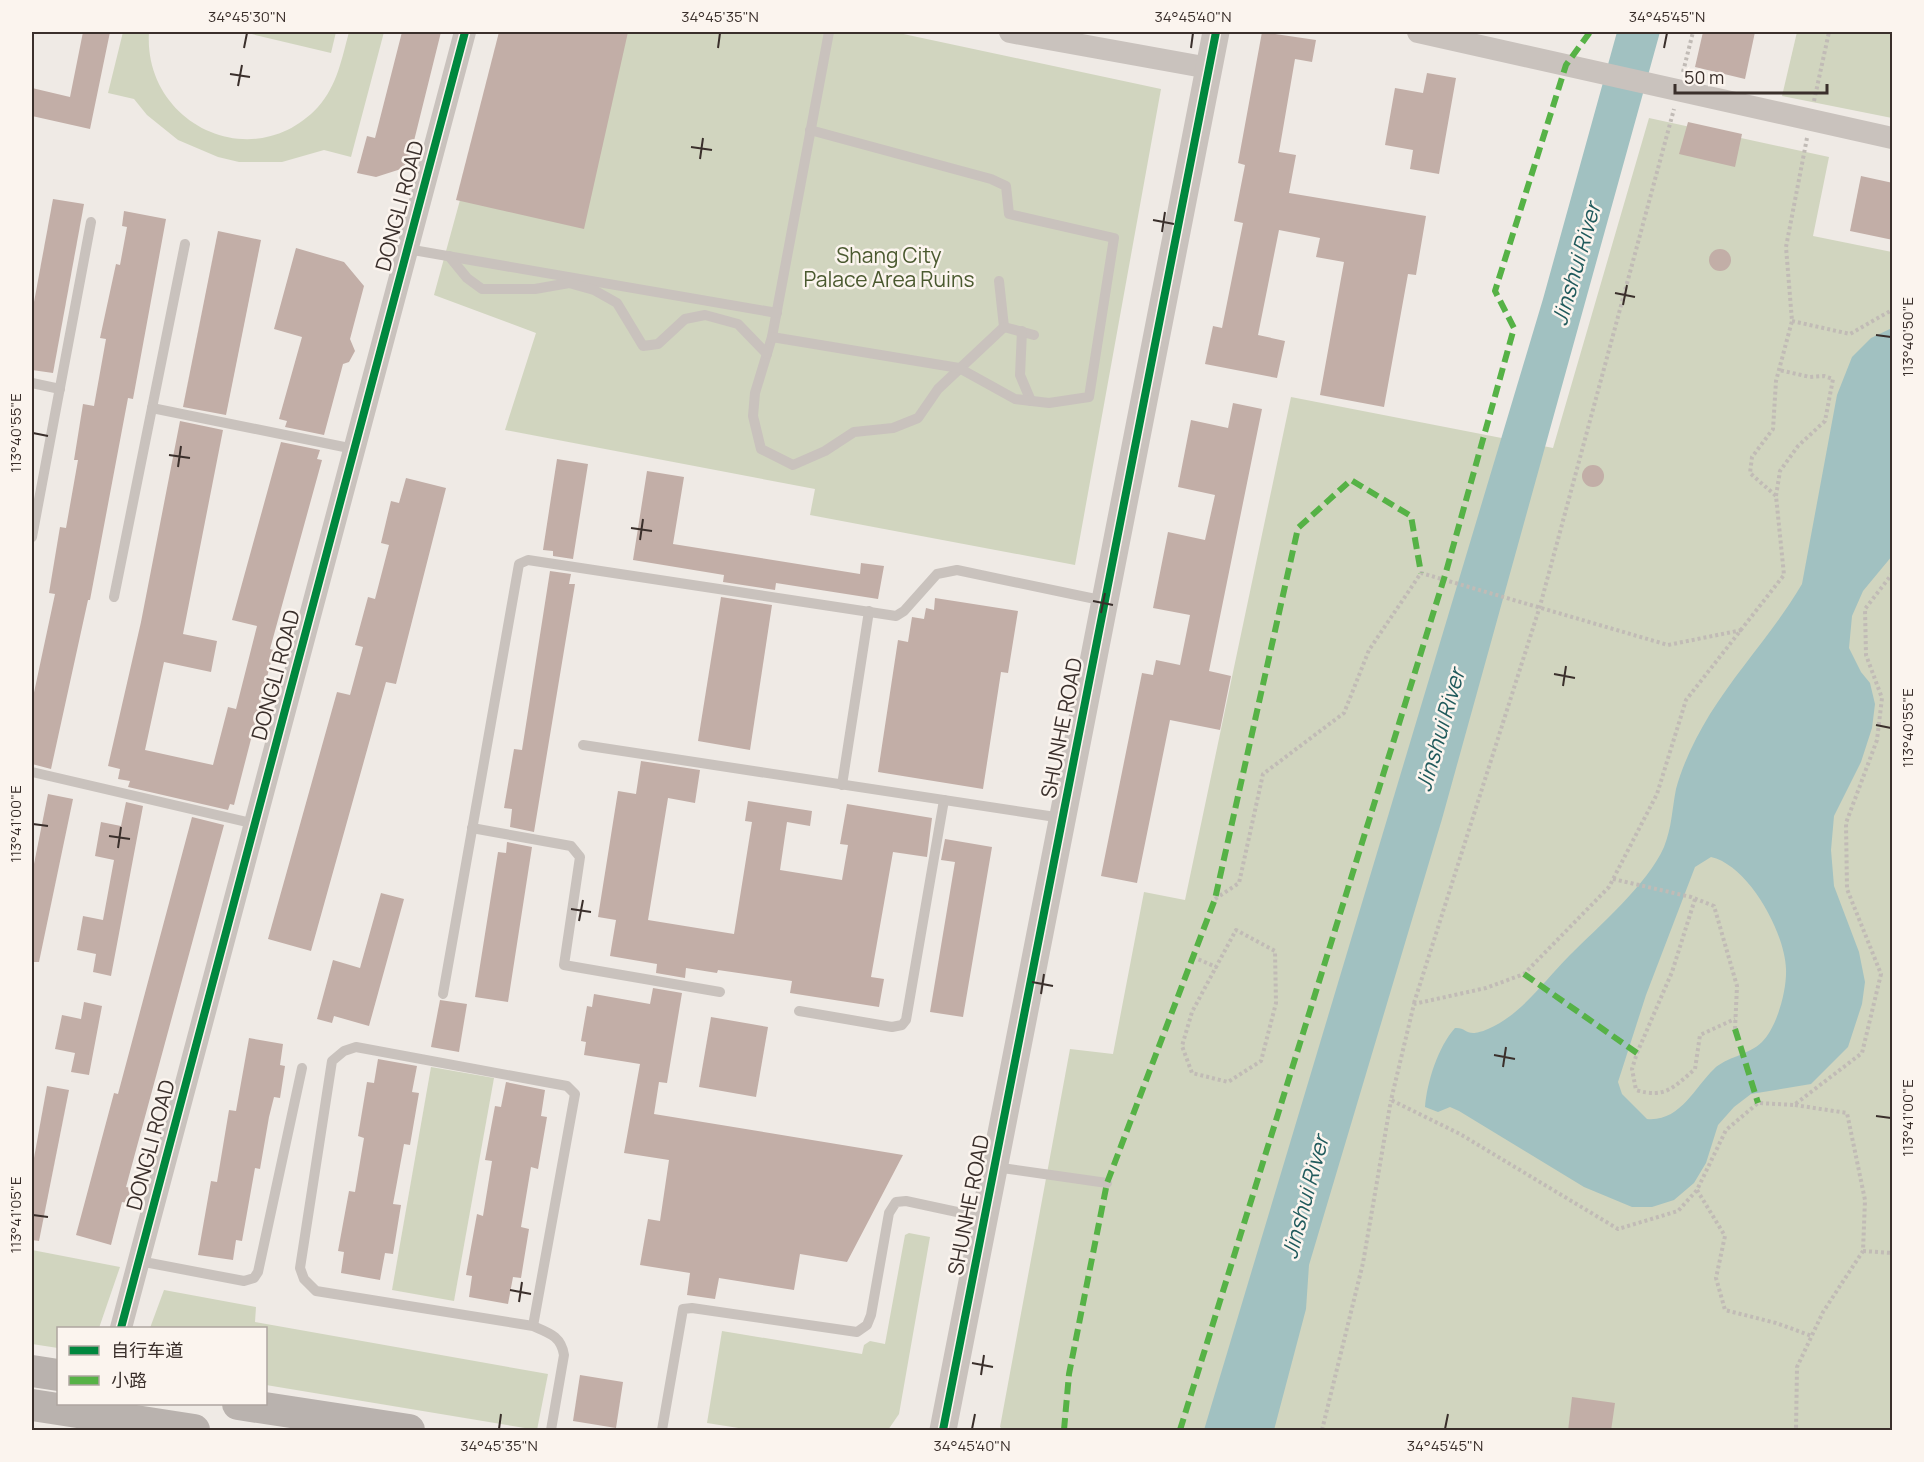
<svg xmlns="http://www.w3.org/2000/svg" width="1924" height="1462" font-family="Manrope,'Noto Sans SC',sans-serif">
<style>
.green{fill:#d1d5bf}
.water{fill:#a1c1c1;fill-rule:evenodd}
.building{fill:#c2aea7}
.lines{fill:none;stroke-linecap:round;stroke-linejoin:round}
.path{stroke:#c1bbb6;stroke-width:4;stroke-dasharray:3 3;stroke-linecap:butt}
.service{stroke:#c9c2bd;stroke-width:10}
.minor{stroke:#c9c2bd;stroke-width:22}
.tertiary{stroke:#c9c2bd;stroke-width:27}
.secondary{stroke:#b9b2ae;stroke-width:32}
.quiet{stroke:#56b246;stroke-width:6;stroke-dasharray:12 6;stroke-linecap:butt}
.cycleway-casing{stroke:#fbf4ee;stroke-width:11}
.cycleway{stroke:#00873e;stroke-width:8}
.ticks{fill:none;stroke:#3a2f2b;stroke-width:2}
.labels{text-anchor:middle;stroke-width:5;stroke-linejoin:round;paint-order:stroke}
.street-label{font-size:21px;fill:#3a2f2b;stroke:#fbf4ee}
.park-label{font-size:21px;fill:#4a592f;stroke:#fbf4ee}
.water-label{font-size:22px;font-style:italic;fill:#205a5c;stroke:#fbf4ee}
.neatline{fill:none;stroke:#3a2f2b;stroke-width:2}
.ticks-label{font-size:15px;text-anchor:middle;fill:#3a2f2b}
</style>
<rect width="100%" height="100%" fill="#efeae5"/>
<g class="green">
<path d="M123 32H149C143 124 253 177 318 107 337 86 342 58 349 32H384L351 157 324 150 282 162H239L218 157 178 140 147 115 134 99 108 93Z"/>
<path d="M243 32H336L331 53Z"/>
<path d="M506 32H894L1161 89 1075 565 810 515 815 489 505 430 536 333 434 295Z"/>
<path d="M1797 32H1892V118L1782 96Z"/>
<path d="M1649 118 1829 157 1813 236 1892 252V1430H1003L1000 1427 1070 1049 1113 1054 1144 892 1185 900 1291 397 1553 448Z"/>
<path d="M431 1067 494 1078 454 1301 392 1290Z"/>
<path d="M909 1233 930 1237 899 1414 888 1430H751L707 1423 722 1331 862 1354 864 1345 870 1341 885 1344 905 1235Z"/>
<path d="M32 1250 120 1267 99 1328H58V1348L32 1344Z"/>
<path d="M164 1290 256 1307 255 1322 548 1374 537 1430 266 1385V1328H150Z"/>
</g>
<g class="water">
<path d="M1617 32H1660L1442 819 1309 1265 1306 1309 1274 1430H1204L1543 299Z"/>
<path d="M1892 328V556L1863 591 1852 616 1849 648 1861 672 1870 683 1875 704 1872 728 1861 762 1834 816 1831 850 1834 886 1859 952 1865 982 1862 1004 1848 1047 1811 1084 1751 1094 1734 1107 1718 1125 1706 1163 1694 1183 1674 1200 1652 1207H1632L1584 1187 1459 1111 1450 1107 1438 1112 1425 1107C1427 1082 1438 1047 1455 1028 1468 1027 1465 1039 1488 1029 1521 1015 1544 981 1569 956 1598 927 1648 884 1664 847 1672 827 1672 809 1676 789 1683 763 1696 737 1710 714 1738 669 1775 630 1802 584L1837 395 1852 357 1871 338ZM1711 857C1748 865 1785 932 1786 969 1787 990 1777 1027 1762 1042 1749 1055 1726 1057 1714 1069 1694 1088 1680 1122 1647 1119L1622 1094 1618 1082 1646 995 1695 867Z"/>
</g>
<g class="building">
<path d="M83 32H110L90 129 32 116V88L70 97Z"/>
<path d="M402 32H441L409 161 401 169 376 177 357 173 367 136 375 138Z"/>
<path d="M499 32H628L584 229 456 200Z"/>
<path d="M1262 32 1316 40 1312 62 1295 59 1279 152 1296 155 1289 193 1426 216 1416 275 1408 274 1384 407 1320 395 1344 262 1316 257 1320 238 1279 230 1258 335 1285 341 1277 378 1205 364 1213 326 1222 328 1243 223 1234 221 1245 165 1238 163Z"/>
<path d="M1703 32H1755L1745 79 1695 67Z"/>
<path d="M1427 73 1456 78 1439 174 1410 169 1413 150 1385 145 1395 88 1423 93Z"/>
<path d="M1688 122 1742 134 1735 167 1679 154Z"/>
<path d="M1861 176 1893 183V240L1850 231Z"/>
<path d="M53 199 84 204 53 373 32 370V313Z"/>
<path d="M124 211 166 219 133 399 128 398 90 600H88L51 769 32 764V702L55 594 49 593 60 527 66 528 78 460H74L83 404 94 406 106 339 100 338 116 264 120 265 127 227 122 226Z"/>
<path d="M218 231 261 240 226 415 183 407Z"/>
<path d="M296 248 344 262 364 286 350 339 355 351 349 362 343 364 324 435 285 427 287 421 279 419 302 337 274 329Z"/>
<circle cx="1720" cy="260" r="11"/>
<path d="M1233 403 1262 409 1209 671 1231 676 1220 730 1170 720 1137 883 1101 876 1142 673 1153 675 1156 660 1180 665 1190 615 1153 608 1168 532 1205 540 1215 495 1178 487 1191 420 1228 428Z"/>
<path d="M180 421 223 430 183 634 217 641 211 672 164 662 145 750 213 765 228 707 236 709 257 626 232 620 281 442 320 450 317 459 322 460 270 649 274 650 234 805 230 804 228 810 128 787 130 781 118 779 120 769 108 766 141 622Z"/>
<path d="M557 459 588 464 573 559 553 556V551L543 550Z"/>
<circle cx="1593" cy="476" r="11"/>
<path d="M647 471 684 477 673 544 860 574 861 563 884 566 878 599 776 583 775 590 723 582 724 575 633 560Z"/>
<path d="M406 478 446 488 396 684 386 682 311 951 268 939 337 692 350 695 363 647 355 645 368 597 375 599 389 545 381 543 391 501 399 503Z"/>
<path d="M550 571 571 574 569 584H575L534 832 510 827 512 809 504 808 514 749 522 750Z"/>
<path d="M721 597 772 605 750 750 698 741Z"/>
<path d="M935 598 1018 611 1008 673 1001 672 983 789 878 772 898 640 908 642 912 617 924 619 926 608 934 610Z"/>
<path d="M641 761 700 770 695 803 668 798 648 920 734 934 752 822 745 821 748 801 812 811 810 826 787 822 780 870 842 880 848 845 840 844 847 804 932 818 927 857 893 852 871 977 884 979 879 1007 790 993 792 981 718 970 717 973 686 968 685 978 656 973 657 964 610 956 616 920 598 917 618 791 636 794Z"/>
<path d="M48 794 73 799 39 962H32V874Z"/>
<path d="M126 802 143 806 111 976 93 972 96 954 77 950 83 916 103 920 114 860 95 856 101 822 121 826Z"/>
<path d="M192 817 224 825 126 1187 131 1188 127 1203 122 1202 111 1245 76 1235 114 1093 118 1094Z"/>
<path d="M945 839 992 847 963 1017 930 1012 955 862 941 860Z"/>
<path d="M507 842 532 847 508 1002 475 997 498 852 506 853Z"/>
<path d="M381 893 404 899 369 1026 334 1016 332 1023 317 1019 333 960 360 968Z"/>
<path d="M653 988 682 993 667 1083 659 1082 654 1114 903 1155 847 1262 800 1254 794 1290 719 1278 715 1299 687 1295 690 1273 640 1265 648 1219 660 1221 669 1160 624 1153 640 1064 584 1055 586 1042 581 1041 587 1006 592 1007 594 994 650 1004Z"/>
<path d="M440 1000 467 1004 459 1052 431 1047Z"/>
<path d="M84 1002 102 1006 89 1075 71 1072 75 1053 55 1049 62 1015 81 1019Z"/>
<path d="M711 1017 768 1027 756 1097 699 1087Z"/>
<path d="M249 1038 283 1044 280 1065 285 1066 280 1098 274 1097 269 1117 260 1169 255 1168 242 1241 236 1240 233 1260 198 1255 211 1181 217 1182 229 1110 236 1111Z"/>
<path d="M378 1059 417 1066 412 1092 419 1093 410 1145 404 1144 393 1204 401 1205 393 1254 385 1253 380 1280 341 1273 344 1252 338 1251 349 1191 355 1192 364 1138 358 1136 367 1082 374 1083Z"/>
<path d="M506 1082 545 1090 541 1116 547 1117 538 1169 531 1167 521 1227 529 1229 521 1278 513 1277 508 1304 469 1297 472 1276 466 1275 477 1214 483 1216 492 1161 485 1160 495 1106 501 1107Z"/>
<path d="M47 1086 69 1090 39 1241 32 1240V1169Z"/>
<path d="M580 1375 623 1382 616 1428 573 1421Z"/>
<path d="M1572 1397 1615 1403 1611 1431H1568Z"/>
</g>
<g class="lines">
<g class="path">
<path d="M1888 32H1892"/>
<path d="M1683 72 1693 32"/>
<path d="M1814 101 1829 32"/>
<path d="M1807 138 1786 247 1792 321 1776 381 1773 429 1752 457 1750 473 1776 496 1784 575 1686 700 1657 794 1609 887 1524 974 1486 988 1414 1004 1391 1100 1460 1134 1618 1229 1678 1211 1697 1190 1726 1130 1758 1103 1794 1105 1862 1053 1881 974 1847 889 1846 823 1877 740 1882 698 1866 655 1865 609 1892 574"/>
<path d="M1792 321 1850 334 1892 310"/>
<path d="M1776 496 1780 471 1798 446 1825 421 1833 379 1824 376 1810 377 1779 370"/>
<path d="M1613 879 1691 897 1714 906 1737 986 1735 1029"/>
<path d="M1215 899 1239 883 1263 774 1344 713 1369 650 1421 573 1668 645 1742 630"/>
<path d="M1695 899 1672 972 1637 1053 1632 1069 1636 1090C1665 1099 1674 1087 1695 1069L1700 1035 1735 1019"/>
<path d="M1193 957 1216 967 1236 930 1275 951 1276 1003 1261 1061 1228 1082 1192 1073 1182 1046 1192 1012 1216 967"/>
<path d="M1414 1003 1540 606 1674 109"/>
<path d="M1795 1105 1847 1113 1865 1200 1863 1251 1823 1312 1797 1367 1796 1430"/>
<path d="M1697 1190 1725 1236 1716 1278 1725 1310 1776 1323 1812 1336"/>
<path d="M1863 1251 1892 1253"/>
<path d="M1322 1430 1363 1263 1391 1100"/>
</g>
<g class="service">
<path d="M829 32 772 337 755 393 753 416 761 449 793 465 825 451 854 432 893 428 918 418 938 389 1004 327 999 281"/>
<path d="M407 249 777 313"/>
<path d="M449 256 467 278 482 289H535L569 283 594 290 617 303 643 346 658 344 685 319 705 315 738 324 767 354"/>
<path d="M1004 327 1034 335"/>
<path d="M1022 331 1020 375 1031 401"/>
<path d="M772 337 959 368 1015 399 1049 403 1089 397 1114 238 1009 214 1006 186 991 179 810 130"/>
<path d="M32 383 60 389"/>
<path d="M152 408 354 449"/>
<path d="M32 537 91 222"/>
<path d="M114 597 185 244"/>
<path d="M583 745 1062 818"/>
<path d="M32 772 255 824"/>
<path d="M842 785 869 611"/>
<path d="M472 828 571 846 580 857 564 965 720 992"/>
<path d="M443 994 519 564 528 560 896 616 904 611 937 574 957 570 1105 601"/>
<path d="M799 1011 892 1027 902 1025 906 1020 944 800"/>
<path d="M995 1167 1107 1183"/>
<path d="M139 1261 244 1281 254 1278 258 1272 302 1068"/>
<path d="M533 1326 575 1094 567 1086 356 1047 344 1051 332 1061 300 1268 304 1279 316 1291 533 1326C549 1333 561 1336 564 1355L551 1430"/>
<path d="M662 1430 683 1309 692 1308 857 1332 867 1325 871 1315 889 1213 896 1202 906 1201 985 1218"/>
</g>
<g class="minor">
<path d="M1010 32 1209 68"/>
<path d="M1418 32 1892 138"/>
<path d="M121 1328 465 32"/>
</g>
<path class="tertiary" d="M943 1430 1216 32"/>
<g class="secondary">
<path d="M32 1371 58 1375"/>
<path d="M238 1404 409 1430"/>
<path d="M32 1405 194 1430"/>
</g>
<g class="quiet">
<path d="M1524 974 1637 1053"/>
<path d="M1735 1029 1758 1103"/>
<path d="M1064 1430 1069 1374 1107 1183 1215 899 1298 528 1351 480 1411 516 1421 573"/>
<path d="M1180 1430 1446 572 1514 328 1495 291 1566 65 1590 32"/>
</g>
<g class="cycleway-casing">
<g id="cycleway">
<path d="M121 1328 465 32"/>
<path d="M943 1430 1216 32"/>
</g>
</g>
<use href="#cycleway" class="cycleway"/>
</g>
<path class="ticks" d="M244 48 247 33M718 48 720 33M1191 48 1193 33M1664 48 1667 33M230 74 250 77M238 86 242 65M691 147 712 150M700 159 703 138M1153 220 1174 224M1162 232 1165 212M1615 293 1635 297M1623 305 1627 285M1876 335 1891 337M33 433 48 436M169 455 190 458M178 467 181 446M631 528 652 531M640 540 643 519M1093 601 1113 605M1101 613 1105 593M1554 674 1575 678M1563 686 1566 666M1876 725 1891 728M33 824 48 826M109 836 130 839M118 848 121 827M571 909 591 912M579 921 583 900M1032 982 1053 986M1041 994 1044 974M1494 1055 1515 1059M1503 1067 1506 1047M1876 1116 1891 1118M33 1215 48 1217M510 1290 531 1294M519 1302 522 1282M972 1363 993 1367M981 1375 984 1355M499 1429 501 1414M972 1429 975 1414M1445 1429 1448 1414"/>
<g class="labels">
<g class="street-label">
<text transform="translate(400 206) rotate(-75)" y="7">DONGLI ROAD</text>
<text transform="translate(276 675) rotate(-75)" y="7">DONGLI ROAD</text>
<text transform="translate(1062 728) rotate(-79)" y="7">SHUNHE ROAD</text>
<text transform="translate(151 1145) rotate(-75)" y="7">DONGLI ROAD</text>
<text transform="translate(969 1205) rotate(-79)" y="7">SHUNHE ROAD</text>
</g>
<g class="park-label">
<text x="889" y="263">Shang City<tspan x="889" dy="24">Palace Area Ruins</tspan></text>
</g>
<g class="water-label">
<text transform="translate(1576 264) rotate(-74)" y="8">Jinshui River</text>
<text transform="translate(1440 730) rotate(-74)" y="8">Jinshui River</text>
<text transform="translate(1305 1197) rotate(-75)" y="8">Jinshui River</text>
</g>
</g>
<rect width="1924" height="1462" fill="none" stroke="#fbf4ee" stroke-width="66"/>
<rect x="57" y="1327" width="210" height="78" fill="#fbf4ee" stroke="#aea5a0" stroke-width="1.5"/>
<rect x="69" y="1346" width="30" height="9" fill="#00873e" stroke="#aea5a0" stroke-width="1.5"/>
<text x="111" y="1357" font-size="18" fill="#3a2f2b">自行车道</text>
<rect x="69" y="1376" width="30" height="9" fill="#56b246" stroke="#aea5a0" stroke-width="1.5"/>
<text x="111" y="1387" font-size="18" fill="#3a2f2b">小路</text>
<path d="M1675 84v9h152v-9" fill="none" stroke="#3a2f2b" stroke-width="3"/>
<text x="1684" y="84" font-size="18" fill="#3a2f2b" stroke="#fbf4ee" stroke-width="4.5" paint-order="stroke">50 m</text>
<rect x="33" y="33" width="1858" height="1396" class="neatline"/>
<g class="ticks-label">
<text x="247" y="22">34°45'30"N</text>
<text x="720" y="22">34°45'35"N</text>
<text x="1193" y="22">34°45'40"N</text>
<text x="1667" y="22">34°45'45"N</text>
<text transform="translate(1908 337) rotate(-90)" y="5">113°40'50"E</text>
<text transform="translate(16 433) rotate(-90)" y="5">113°40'55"E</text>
<text transform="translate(1908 728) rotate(-90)" y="5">113°40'55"E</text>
<text transform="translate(16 824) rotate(-90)" y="5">113°41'00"E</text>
<text transform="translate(1908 1118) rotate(-90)" y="5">113°41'00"E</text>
<text transform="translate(16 1215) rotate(-90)" y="5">113°41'05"E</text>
<text x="499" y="1451">34°45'35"N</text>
<text x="972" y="1451">34°45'40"N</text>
<text x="1445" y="1451">34°45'45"N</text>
</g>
</svg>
